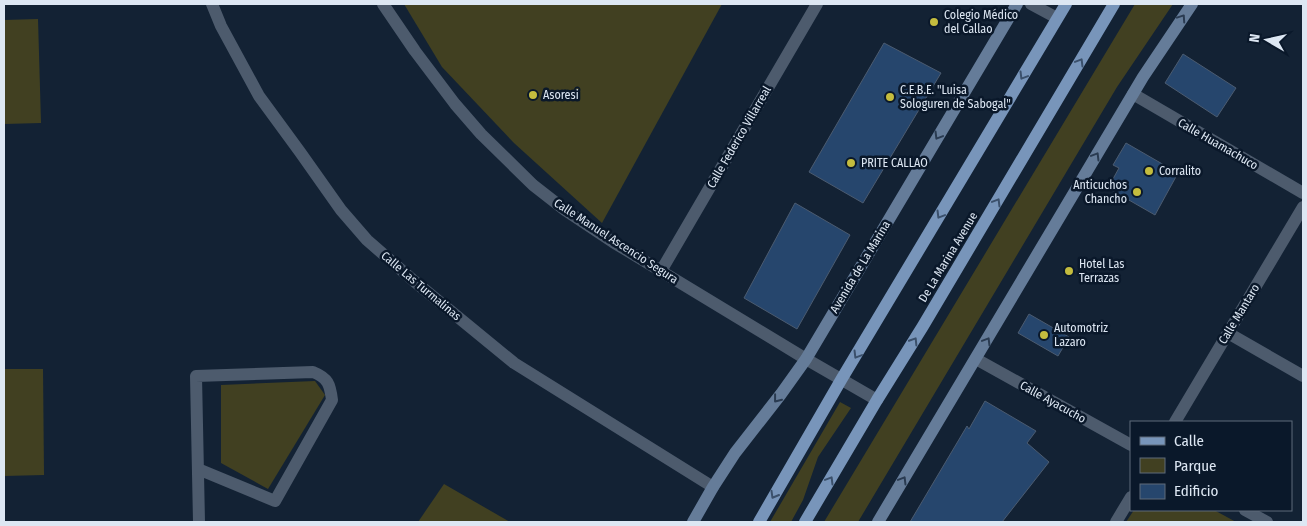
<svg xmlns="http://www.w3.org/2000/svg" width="1307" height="526" font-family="'Fira Sans Condensed',sans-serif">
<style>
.green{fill:#414021}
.building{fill:#26466d;stroke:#4b5b70}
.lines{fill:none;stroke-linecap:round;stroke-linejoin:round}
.street{stroke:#4d5b6d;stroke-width:12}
.secondary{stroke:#657c99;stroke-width:12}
.primary{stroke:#7895ba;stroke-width:12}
.oneway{stroke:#2a3b51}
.oneway2{stroke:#3b506b}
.poi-dot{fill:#c4bc3e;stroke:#0a182a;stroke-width:2}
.labels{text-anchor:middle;stroke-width:5;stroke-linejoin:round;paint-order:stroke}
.poi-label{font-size:12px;fill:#dde7f3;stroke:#0a182a;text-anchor:start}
.street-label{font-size:12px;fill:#dde7f3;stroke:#0a182a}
</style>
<rect width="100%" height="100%" fill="#132234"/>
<g class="green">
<path d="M404 4H722L602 223 514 143 442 67Z"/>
<path d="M1135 4H1173L1117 87 858 522H824Z"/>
<path d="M38 19 41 123 4 124V20Z"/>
<path d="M4 369H43L44 475 4 476Z"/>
<path d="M315 381 325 395 268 489 221 463V385Z"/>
<path d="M840 402 851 408 818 457 803 500 791 522H770Z"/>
<path d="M444 484 510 522H418Z"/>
<path d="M1134 510H1214L1236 522H1126Z"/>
</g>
<g class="building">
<path d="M884 43 941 73 863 203 809 172Z"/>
<path d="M1183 54 1236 88 1217 117 1165 83Z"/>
<path d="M1126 143 1178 173 1155 215 1108 188 1119 168 1113 165Z"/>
<path d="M795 203 850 235 797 329 744 298Z"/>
<path d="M1029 314 1069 337 1058 356 1018 333Z"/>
<path d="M985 401 1036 431 1027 443 1049 462 1002 522H910L967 426 969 429Z"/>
</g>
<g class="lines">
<g class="street">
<path d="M212 4 221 26 259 96 300 152 341 210 367 240 414 281 514 363 713 487"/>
<path d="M383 4 415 51 455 104 481 134 533 185 565 210 613 242 806 359 877 400"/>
<path d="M1031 4 1057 18"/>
<path d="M1133 94 1303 193"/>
<path d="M661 271 817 4"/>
<path d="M1228 333 1303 376"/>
<path d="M976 359 1131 445"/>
<path d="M1175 422 1303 207"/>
<path d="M198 469 275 501 332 400C330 384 328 378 313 372L196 376C197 424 198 473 199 522"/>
<path d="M1245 510 1267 522"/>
<path d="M1116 522 1131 497"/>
</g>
<g class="secondary">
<path d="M693 522 713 487 735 453 781 394 806 359 1017 4"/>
<path d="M878 522 1143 77 1192 4"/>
</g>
<g class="primary">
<path d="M759 522 841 380 1066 4"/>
<path d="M805 522 877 400 923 326 1114 4"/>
</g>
</g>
<defs><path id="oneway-chevron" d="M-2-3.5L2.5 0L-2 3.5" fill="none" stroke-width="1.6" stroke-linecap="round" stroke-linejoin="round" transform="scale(1.25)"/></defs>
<g class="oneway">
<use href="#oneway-chevron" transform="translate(1182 18) rotate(-56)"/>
<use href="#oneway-chevron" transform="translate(938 136) rotate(121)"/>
<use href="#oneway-chevron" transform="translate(1096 156) rotate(-59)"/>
<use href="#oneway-chevron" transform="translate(987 341) rotate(-59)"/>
<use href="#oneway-chevron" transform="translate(777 399) rotate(128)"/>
<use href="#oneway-chevron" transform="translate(903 480) rotate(-59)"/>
</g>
<g class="oneway2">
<use href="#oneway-chevron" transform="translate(1080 62) rotate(-59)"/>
<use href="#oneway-chevron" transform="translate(1023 76) rotate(121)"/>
<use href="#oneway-chevron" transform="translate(997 202) rotate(-59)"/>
<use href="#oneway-chevron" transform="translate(940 215) rotate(121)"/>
<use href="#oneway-chevron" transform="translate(914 341) rotate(-58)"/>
<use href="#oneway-chevron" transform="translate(857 355) rotate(121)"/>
<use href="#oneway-chevron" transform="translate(830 480) rotate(-59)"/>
<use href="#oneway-chevron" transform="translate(774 495) rotate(120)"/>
</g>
<g class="poi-dot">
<circle cx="934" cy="22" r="5"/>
<circle cx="533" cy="95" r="5"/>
<circle cx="890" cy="97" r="5"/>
<circle cx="851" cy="163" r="5"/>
<circle cx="1149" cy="171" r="5"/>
<circle cx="1137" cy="192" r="5"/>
<circle cx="1069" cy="271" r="5"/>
<circle cx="1044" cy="335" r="5"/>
</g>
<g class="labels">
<g class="poi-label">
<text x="944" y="19">Colegio Médico<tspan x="944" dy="14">del Callao</tspan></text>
<text x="900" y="94">C.E.B.E. "Luisa<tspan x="900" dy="14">Sologuren de Sabogal"</tspan></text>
<text x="543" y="99">Asoresi</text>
<text x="861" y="167">PRITE CALLAO</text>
<text x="1159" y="175">Corralito</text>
<text x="1127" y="189" text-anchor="end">Anticuchos<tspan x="1127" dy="14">Chancho</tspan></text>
<text x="1079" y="268">Hotel Las<tspan x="1079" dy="14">Terrazas</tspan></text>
<text x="1054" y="332">Automotriz<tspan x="1054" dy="14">Lazaro</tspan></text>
</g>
<g class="street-label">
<text transform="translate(739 137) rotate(-60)" y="4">Calle Federico Villarreal</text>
<text transform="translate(1218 144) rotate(30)" y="4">Calle Huamachuco</text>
<text transform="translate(616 241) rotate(33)" y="4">Calle Manuel Ascencio Segura</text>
<text transform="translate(948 257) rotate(-59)" y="4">De La Marina Avenue</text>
<text transform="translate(860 267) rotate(-59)" y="4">Avenida de La Marina</text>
<text transform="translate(421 286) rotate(40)" y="4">Calle Las Turmalinas</text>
<text transform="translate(1239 314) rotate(-59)" y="4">Calle Mantaro</text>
<text transform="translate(1053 402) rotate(29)" y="4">Calle Ayacucho</text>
</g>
</g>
<rect width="1307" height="526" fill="none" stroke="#dde7f3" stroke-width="10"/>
<rect x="1130" y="421" width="162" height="90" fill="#0a182a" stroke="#5e6b7a"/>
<rect x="1140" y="437" width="25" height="8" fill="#7895ba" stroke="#5e6b7a"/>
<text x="1174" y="446" font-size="15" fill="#dde7f3">Calle</text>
<rect x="1140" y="458" width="25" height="15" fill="#414021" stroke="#5e6b7a"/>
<text x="1174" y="471" font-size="15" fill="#dde7f3">Parque</text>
<rect x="1140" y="484" width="25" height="15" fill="#26466d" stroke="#5e6b7a"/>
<text x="1174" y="496" font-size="15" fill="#dde7f3">Edificio</text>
<g transform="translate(1267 40) rotate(279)" stroke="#0a182a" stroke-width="4" paint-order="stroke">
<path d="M0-4L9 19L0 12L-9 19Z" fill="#dde7f3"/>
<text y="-8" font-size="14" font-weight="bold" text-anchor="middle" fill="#dde7f3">N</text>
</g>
</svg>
